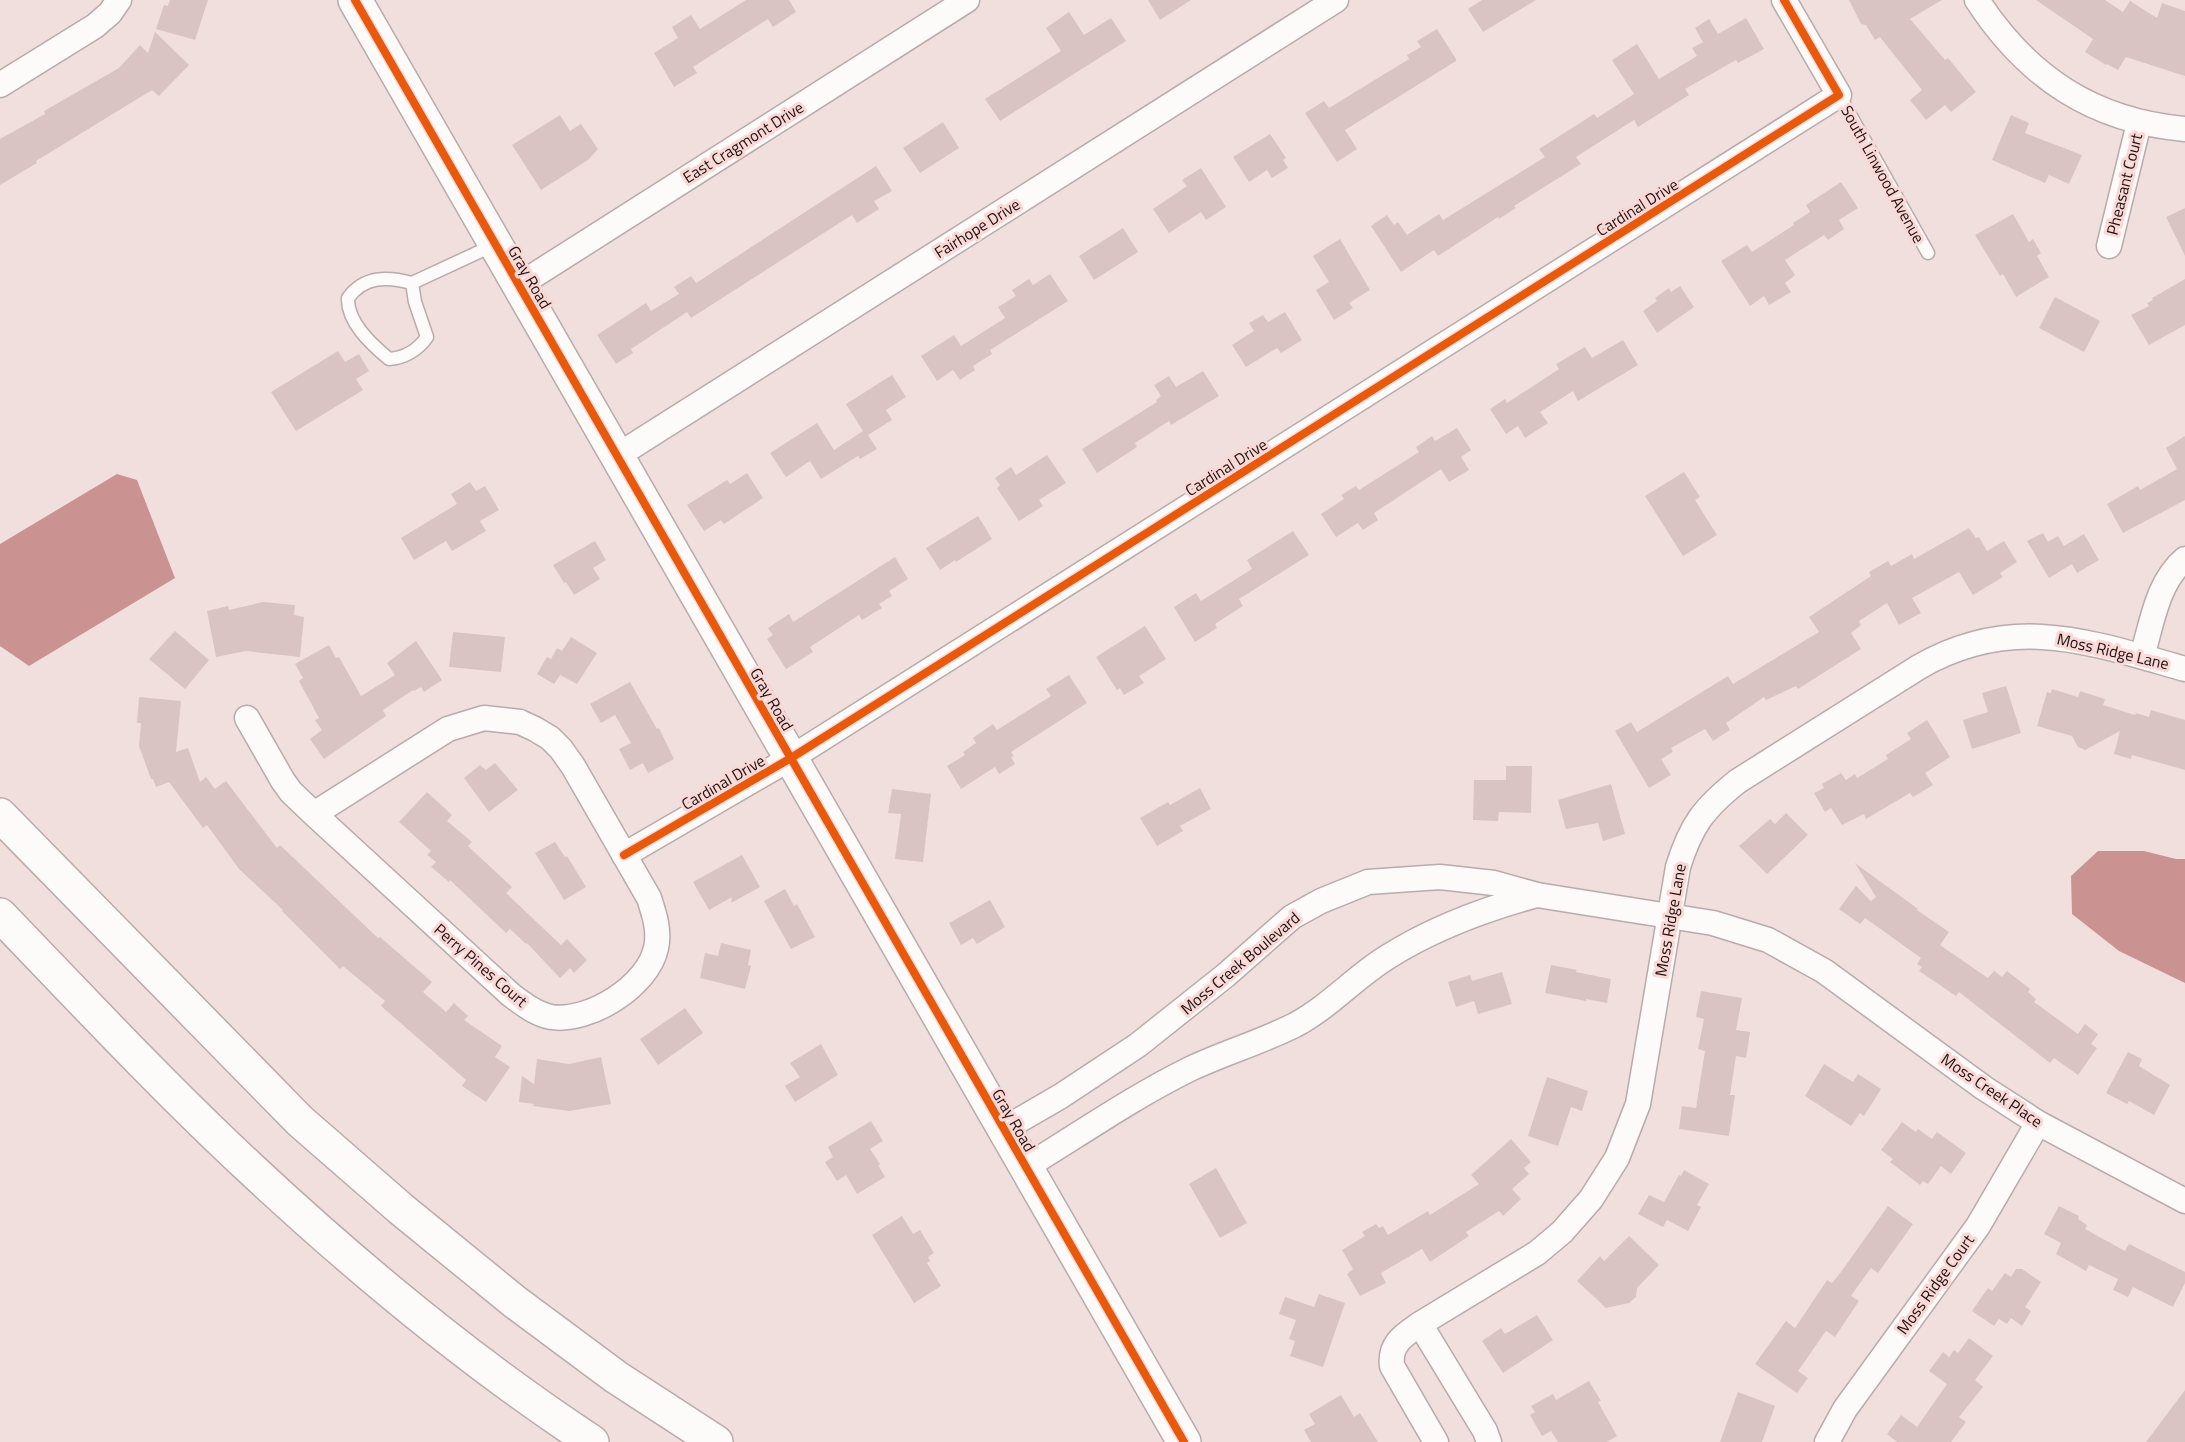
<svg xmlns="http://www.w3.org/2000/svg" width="2185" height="1442" font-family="'Titillium Web',sans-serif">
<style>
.water{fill:#ca9392}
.building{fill:#dac4c3}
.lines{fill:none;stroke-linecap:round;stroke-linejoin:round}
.lane-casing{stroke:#b9abab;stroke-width:15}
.street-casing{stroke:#b9abab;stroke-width:27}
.secondary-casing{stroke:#b9abab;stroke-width:36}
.highway-casing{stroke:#b9abab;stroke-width:36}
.lane{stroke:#fdfafa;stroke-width:12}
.street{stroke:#fdfafa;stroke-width:24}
.secondary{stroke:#fdfafa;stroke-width:33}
.highway{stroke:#fdfafa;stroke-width:33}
.cycleway-casing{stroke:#f9d8d6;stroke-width:11}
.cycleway{stroke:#e8590c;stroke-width:8}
.labels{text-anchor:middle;stroke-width:6;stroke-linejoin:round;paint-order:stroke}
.street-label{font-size:16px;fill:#1d1111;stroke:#f9d8d6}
</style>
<rect width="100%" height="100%" fill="#f1dfde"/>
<g class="water">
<path d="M117 474 137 480 175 578 29 666 0 646V544Z"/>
<path d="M2098 851H2144L2176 859H2185V983L2119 951 2072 914 2071 876Z"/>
</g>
<g class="building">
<path d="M170 0H208L195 40 156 29 164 5 168 6Z"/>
<path d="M746 0H789L796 12 773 27 768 19 693 67 697 73 674 87 654 53 678 38 672 27 691 15 700 29Z"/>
<path d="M1148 0H1191L1160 20Z"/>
<path d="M1482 0H1536L1483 32 1468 9Z"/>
<path d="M1849 0H1942L1910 19 1940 54 1945 60 1948 58 1976 92 1951 112 1945 105 1926 120 1910 100 1922 90 1880 37 1875 40 1866 25 1861 24Z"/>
<path d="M2036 0H2105L2123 12 2130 1 2157 18 2162 3 2185 11V76L2126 57 2118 70 2107 64 2106 65 2085 52 2093 39Z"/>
<path d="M1069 12 1084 35 1111 18 1126 41 1000 121 985 99 1061 51 1046 28Z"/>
<path d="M1746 18 1764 49 1738 63 1736 60 1685 89 1689 95 1638 127 1634 120 1576 157 1581 164 1514 206 1516 208 1499 219 1498 217 1438 256 1434 250 1401 272 1371 226 1387 215 1394 225 1398 222 1407 235 1439 214 1443 220 1545 157 1539 149 1594 114 1597 118 1634 94 1612 60 1637 44 1659 79 1697 56 1692 48 1703 42 1695 28 1709 19 1718 34Z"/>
<path d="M1437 29 1456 59V61L1345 130 1357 149 1337 162 1305 113 1324 101 1329 108 1409 59 1407 55 1421 47 1417 41Z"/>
<path d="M155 32 189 65 159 96 152 90 36 161 37 163 0 185V139L45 114 44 111 119 68 140 45 148 53Z"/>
<path d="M560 115 570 131 581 124 598 149 588 160 541 190 512 145Z"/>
<path d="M2011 115 2029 123 2025 133 2082 155 2069 184 2049 175 2045 183 1992 160Z"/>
<path d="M943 122 959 148 920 173 903 148Z"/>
<path d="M1270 134 1286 158 1283 160 1288 168 1272 178 1267 170 1249 182 1233 157Z"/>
<path d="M876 166 892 191 874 201 879 209 857 223 852 215 691 318 687 312 631 349 633 353 616 364 597 335 646 303 651 311 679 294 674 287 691 276 696 283Z"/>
<path d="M1201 168 1226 207 1206 220 1201 212 1169 233 1153 209 1187 186 1182 180Z"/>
<path d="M1841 182 1858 208 1839 220 1844 229 1828 240 1824 235 1785 260 1795 275 1785 283 1791 292 1769 305 1764 296 1750 306 1721 261 1747 245 1752 252 1794 225 1793 223 1810 212 1806 205Z"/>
<path d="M2185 208V256L2166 217Z"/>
<path d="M2013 214 2029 242 2033 239 2041 253 2037 256 2049 277 2016 297 2003 274 2000 276 1975 235Z"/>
<path d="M1123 228 1138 252 1094 280 1079 256Z"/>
<path d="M1340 239 1370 290 1349 303 1353 308 1334 320 1316 290 1329 282 1313 256Z"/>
<path d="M1050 274 1068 301 990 350 992 354 973 366 975 370 960 380 953 370 937 381 921 356 954 335 961 346 1005 318 998 307 1016 296 1012 290 1029 279 1033 285Z"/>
<path d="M2185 279V325L2149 345 2131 315 2149 306 2147 303 2153 300 2152 298Z"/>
<path d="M1680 286 1694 307 1657 333 1643 311 1657 301 1655 298 1669 288 1671 292Z"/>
<path d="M2055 297 2100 321 2084 352 2039 328Z"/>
<path d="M1285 312 1302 340 1281 353 1277 348 1246 367 1232 345 1254 331 1249 323 1263 315 1268 322Z"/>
<path d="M1623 340 1638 365 1578 401 1573 391 1540 412 1548 423 1525 438 1518 426 1506 434 1490 409 1505 399 1507 403 1559 369 1556 364 1585 347 1592 358Z"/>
<path d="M338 351 345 362 359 354 369 371 356 379 363 390 296 431 271 392Z"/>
<path d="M1203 371 1219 396 1171 425 1169 421 1135 443 1137 447 1097 473 1082 449 1157 402 1156 400 1161 396 1154 385 1169 376 1176 387Z"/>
<path d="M892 375 906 397 886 410 892 420 868 435 877 449 860 459 858 456 821 479 810 461 786 477 770 453 817 423 834 450 863 431 846 404Z"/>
<path d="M1457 428 1471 450 1461 457 1469 470 1449 482 1441 469 1374 513 1378 520 1363 530 1358 523 1336 537 1321 514 1344 499 1341 495 1356 486 1359 490 1419 452 1416 447 1432 436 1435 441Z"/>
<path d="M2185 436V500L2123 533 2107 504 2138 486 2140 490 2177 469 2166 448Z"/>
<path d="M1047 455 1066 483 1039 500 1043 506 1019 521 997 488 1000 485 995 478 1011 467 1016 475Z"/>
<path d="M1684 472 1700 497 1695 500 1717 535 1683 556 1645 496Z"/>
<path d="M747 473 763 498 724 524 721 520 704 531 687 505 727 480 730 484Z"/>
<path d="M470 482 476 491 485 486 499 510 480 521 486 531 452 551 446 541 414 560 401 538 457 504 451 494Z"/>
<path d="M978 516 992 539 956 562 955 560 940 570 926 548Z"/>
<path d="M1969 528 1976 538 1979 537 1987 551 2004 541 2017 562 2000 573 2003 577 1973 595 1959 572 1912 598 1921 613 1899 625 1887 603 1859 621 1861 625 1851 633 1861 649 1798 689 1796 686 1766 700 1764 697 1726 723 1730 730 1713 741 1705 729 1671 748 1673 752 1661 759 1671 775 1649 788 1615 731 1631 722 1637 732 1728 676 1733 684 1819 632 1809 617 1871 576 1869 572 1888 561 1891 566 1912 554 1914 559Z"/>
<path d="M1293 531 1309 555 1239 599 1243 606 1215 624 1217 628 1195 642 1174 607 1196 593 1201 601 1252 569 1247 560Z"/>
<path d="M2043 533 2048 542 2058 536 2064 546 2084 534 2099 560 2077 573 2072 564 2049 578 2027 541Z"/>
<path d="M595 541 606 560 593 568 600 579 574 595 566 582 564 583 553 565Z"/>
<path d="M895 557 908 579 889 591 892 596 879 604 882 608 862 620 859 615 810 647 813 652 786 669 767 639 773 635 768 628 789 614 793 622Z"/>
<path d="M263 602 295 605 294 615 304 617 300 657 246 651 216 657 207 611 228 606 229 610Z"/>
<path d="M1145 626 1166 659 1139 676 1144 683 1124 695 1120 688 1117 690 1096 657Z"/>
<path d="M175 631 209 660 185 689 149 659Z"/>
<path d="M453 632 505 637 501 672 449 667Z"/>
<path d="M571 637 597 653 577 684 560 675 554 684 537 674 547 657 551 659 557 648 562 651Z"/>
<path d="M416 641 442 680 424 692 421 687 414 691 413 690 383 710 386 716 324 759 310 739 322 730 315 720 319 718 299 681 303 678 295 664 329 645 336 658 339 657 361 696 395 675 387 663Z"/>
<path d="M1069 675 1087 703 1011 752 1014 756 1011 757 1015 764 999 774 995 767 961 789 947 766 965 755 963 752 976 743 973 738 993 724 997 730 1051 696 1046 689Z"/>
<path d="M630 682 657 729 659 728 674 759 648 773 643 763 630 770 619 749 631 743 615 715 601 723 590 704Z"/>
<path d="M2006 686 2021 733 1972 749 1963 720 1988 712 1982 693Z"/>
<path d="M2052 689 2078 697 2080 691 2105 699 2103 705 2135 715 2136 713 2149 717 2151 710 2185 720V770L2132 755 2131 759 2114 754 2120 731 2085 750 2078 747 2072 736 2037 726 2047 692 2051 693Z"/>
<path d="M139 697 181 701 176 752 188 748 200 782 206 777 215 789 226 781 277 848 280 845 378 938 380 937 432 982 423 992 446 1012 454 1003 468 1016 464 1020 502 1046 495 1057 510 1067 486 1102 462 1086 466 1080 381 1006 385 1001 343 966 340 969 282 911 283 910 239 869 207 825 203 828 169 782 156 787 153 779H151L139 746 141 723H137Z"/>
<path d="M1927 720 1950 757 1925 773 1933 785 1913 797 1910 793 1866 819 1864 814 1842 825 1831 808 1825 812 1814 793 1824 788 1822 784 1841 773 1846 780 1855 774 1857 778 1888 759 1886 755 1911 739 1907 733Z"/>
<path d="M495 763 518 790 489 812 464 778 480 765 486 770Z"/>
<path d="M1506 766H1532L1531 813 1499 812 1498 821 1473 820 1474 780H1506Z"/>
<path d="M1611 784 1625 834 1603 841 1598 823 1566 829 1558 800Z"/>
<path d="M1200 788 1211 809 1180 826 1183 831 1157 846 1140 818 1168 802 1170 805Z"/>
<path d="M892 789 931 794 923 862 895 859 901 814 888 813Z"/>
<path d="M427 792 452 815 447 821 472 842 468 846 512 887 506 893 561 945 567 939 587 960 574 973 570 968 560 978 527 943 526 944 510 929 506 933 450 880 449 882 431 867 436 862 427 855 431 851 399 822Z"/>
<path d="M1786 813 1808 835 1767 874 1739 846 1770 819 1775 824Z"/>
<path d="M555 842 565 857 567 856 586 887 564 900 535 853Z"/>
<path d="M742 855 760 887 731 903 732 897 709 910 693 882Z"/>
<path d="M1855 863 1918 909 1917 910 1949 932 1940 945 1988 978 1994 971 2002 977 2007 971 2030 989 2028 992 2036 999 2034 1002 2078 1034 2085 1024 2098 1034 2091 1044 2097 1048 2078 1075 2054 1058 2050 1063 1959 992 1956 996 1919 971 1922 967 1917 964 1921 958 1865 918 1860 924 1839 909 1856 886 1871 901 1876 897Z"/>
<path d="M785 889 794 906 797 904 815 937 791 949 764 901Z"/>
<path d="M990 900 1005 927 977 944 973 938 961 945 949 923Z"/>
<path d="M721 943 751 950 748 965 751 966 745 989 700 978 705 953 718 956Z"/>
<path d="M1551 965 1577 970 1576 972 1611 979 1607 1003 1586 999V1001L1545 993Z"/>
<path d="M1502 972 1512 1004 1478 1014 1474 1001 1456 1007 1448 982 1470 975 1472 981Z"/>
<path d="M1701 991 1742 998 1736 1030 1750 1032 1746 1058 1736 1056 1730 1095H1735L1729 1136 1679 1129 1682 1106 1696 1108 1705 1051 1698 1049 1704 1019 1696 1017Z"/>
<path d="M685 1008 703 1033 658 1065 640 1039Z"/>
<path d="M821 1044 838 1075 795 1102 785 1086 800 1077 790 1063Z"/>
<path d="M2128 1052 2142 1059 2139 1066 2170 1085 2154 1115 2129 1101 2127 1104 2106 1093Z"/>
<path d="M601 1057 611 1104 569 1111 533 1106 534 1104 519 1102 522 1076 534 1084 537 1059 569 1064Z"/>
<path d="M1824 1064 1853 1082 1858 1074 1881 1089 1864 1116 1860 1113 1851 1126 1805 1096Z"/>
<path d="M1547 1077 1588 1091 1582 1111 1571 1107 1558 1146 1528 1136Z"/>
<path d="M871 1121 883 1141 870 1149 880 1164 878 1165 885 1177 857 1194 846 1175 837 1181 825 1162 833 1157 828 1147Z"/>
<path d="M1902 1122 1916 1132 1918 1129 1932 1139 1937 1132 1966 1153 1951 1174 1941 1166 1928 1184 1923 1181 1920 1185 1890 1162 1893 1159 1881 1150Z"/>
<path d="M1511 1139 1531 1162 1524 1168 1529 1174 1512 1189 1521 1199 1503 1216 1499 1211 1466 1232 1469 1236 1430 1262 1422 1249 1381 1273 1386 1283 1360 1296 1347 1274 1353 1269 1342 1250 1365 1236 1362 1232 1376 1224 1379 1228 1383 1226 1388 1235 1428 1211 1430 1215 1479 1184 1471 1175Z"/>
<path d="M1216 1168 1247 1223 1220 1238 1189 1184Z"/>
<path d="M1684 1170 1709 1184 1697 1205 1701 1207 1688 1231 1667 1220 1663 1227 1638 1214 1649 1195 1664 1202 1679 1175 1681 1176Z"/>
<path d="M1888 1206 1913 1224 1878 1273 1871 1268 1851 1296 1859 1301 1835 1337 1826 1331 1798 1371 1808 1378 1797 1393 1755 1364 1786 1321 1795 1328 1827 1280 1832 1283 1841 1272Z"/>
<path d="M2059 1206 2079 1216 2078 1219 2087 1225 2085 1229 2125 1251 2129 1244 2185 1272V1283L2173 1307 2133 1287 2128 1297 2113 1290 2118 1279 2089 1265 2086 1271 2056 1254 2061 1243 2044 1234Z"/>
<path d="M902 1216 913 1234 920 1230 934 1253 928 1257 930 1261 927 1263 941 1286 914 1303 872 1235Z"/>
<path d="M1629 1236 1659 1265 1637 1288 1636 1297 1629 1303 1606 1308 1577 1281 1600 1256 1604 1261Z"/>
<path d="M2016 1269H2022L2041 1282 2025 1307 2031 1311 2022 1326 2011 1318 2007 1324 1999 1319 1994 1326 1972 1311 1988 1288 1992 1291 2005 1273 2011 1277Z"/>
<path d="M1319 1294 1345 1303 1323 1367 1290 1356 1295 1341 1289 1339 1296 1320 1279 1314 1285 1297 1314 1307Z"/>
<path d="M1537 1315 1553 1340 1503 1373 1482 1341 1501 1328 1505 1334Z"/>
<path d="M1969 1338 1993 1356 1975 1380 1983 1387 1959 1417 1966 1422 1951 1442H1897L1887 1434 1901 1415 1917 1427 1947 1384 1929 1371 1943 1352 1949 1357 1954 1350 1958 1353Z"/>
<path d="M1589 1381 1601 1401 1598 1402 1617 1436 1607 1442H1558L1551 1431 1542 1436 1530 1415 1535 1412 1531 1406 1553 1394 1556 1400Z"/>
<path d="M2185 1390V1442H2146Z"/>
<path d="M1738 1392 1775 1406 1762 1442H1720Z"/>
<path d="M1341 1395 1354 1417 1360 1413 1378 1442H1311L1304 1430 1315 1424 1309 1414Z"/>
</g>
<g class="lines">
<g class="lane-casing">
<g id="lane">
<path d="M1839 95 1928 253"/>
<path d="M412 283 415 302 427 337C418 350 404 358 389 359 371 344 347 322 348 298 364 276 387 276 412 283L494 245"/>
</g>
</g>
<g class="street-casing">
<g id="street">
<path d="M1977 0C2027 77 2093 121 2185 129"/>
<path d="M0 85 95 26 110 13 119 0"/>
<path d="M2109 246 2139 123"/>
<path d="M519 285 967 0"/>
<path d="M617 456 1336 0"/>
<path d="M2142 656C2152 624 2157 582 2185 559"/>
<path d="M247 718 283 781 291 792 314 814 511 995C523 1004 536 1014 551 1017 589 1023 648 986 656 948 660 931 654 913 649 898L573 766 561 749 550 738 535 729 520 722 484 718 448 729 314 814"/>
<path d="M624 855 791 758 1839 95 1784 0"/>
<path d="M1004 1129 1061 1096 1138 1045 1226 975 1292 917 1321 901 1368 882 1440 877 1494 883 1537 895 1713 923 1768 940 1824 971 1984 1088 2038 1123 2185 1201"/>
<path d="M1026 1167C1080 1134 1133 1097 1190 1069 1224 1053 1261 1042 1295 1025 1329 1007 1354 978 1386 958 1433 928 1485 909 1537 895"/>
<path d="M1420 1324 1537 1253 1562 1232 1591 1199 1617 1158 1638 1104 1678 867C1691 825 1704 808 1738 781L1919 667C2013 613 2090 642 2185 669"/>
<path d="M1436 1442 1392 1366C1389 1344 1404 1335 1420 1324L1485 1431 1489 1442"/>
<path d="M1827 1442 1845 1409 1978 1226 2038 1123"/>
</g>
</g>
<g class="secondary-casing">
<path id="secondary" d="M355 0 1184 1442"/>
</g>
<g class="highway-casing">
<g id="highway">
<path d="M0 815 300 1121 401 1209 515 1302 616 1377 716 1442"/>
<path d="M0 915C82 1000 163 1087 249 1167 356 1267 469 1361 592 1442"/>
</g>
</g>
<use href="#lane" class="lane"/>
<use href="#street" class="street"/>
<use href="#secondary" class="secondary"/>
<use href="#highway" class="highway"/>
<g class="cycleway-casing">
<g id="cycleway">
<path d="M355 0 1184 1442"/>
<path d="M624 855 791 758 1839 95 1784 0"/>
</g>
</g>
<use href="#cycleway" class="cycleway"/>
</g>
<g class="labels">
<g class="street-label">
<text transform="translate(743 142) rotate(-32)" y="6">East Cragmont Drive</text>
<text transform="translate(1883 174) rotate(61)" y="6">South Linwood Avenue</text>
<text transform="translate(2124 184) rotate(-76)" y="6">Pheasant Court</text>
<text transform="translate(1637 207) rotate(-32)" y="6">Cardinal Drive</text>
<text transform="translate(977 228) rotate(-32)" y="6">Fairhope Drive</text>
<text transform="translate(530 277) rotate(60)" y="6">Gray Road</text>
<text transform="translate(1226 467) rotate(-32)" y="6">Cardinal Drive</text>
<text transform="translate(2113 651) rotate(13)" y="6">Moss Ridge Lane</text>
<text transform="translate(772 699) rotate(60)" y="6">Gray Road</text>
<text transform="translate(723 782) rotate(-30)" y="6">Cardinal Drive</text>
<text transform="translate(1670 920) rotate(-80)" y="6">Moss Ridge Lane</text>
<text transform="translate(1240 963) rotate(-40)" y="6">Moss Creek Boulevard</text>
<text transform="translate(481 965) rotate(41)" y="6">Perry Pines Court</text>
<text transform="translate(1992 1090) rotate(34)" y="6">Moss Creek Place</text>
<text transform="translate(1014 1120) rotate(60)" y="6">Gray Road</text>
<text transform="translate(1935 1284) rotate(-54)" y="6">Moss Ridge Court</text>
</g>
</g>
</svg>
